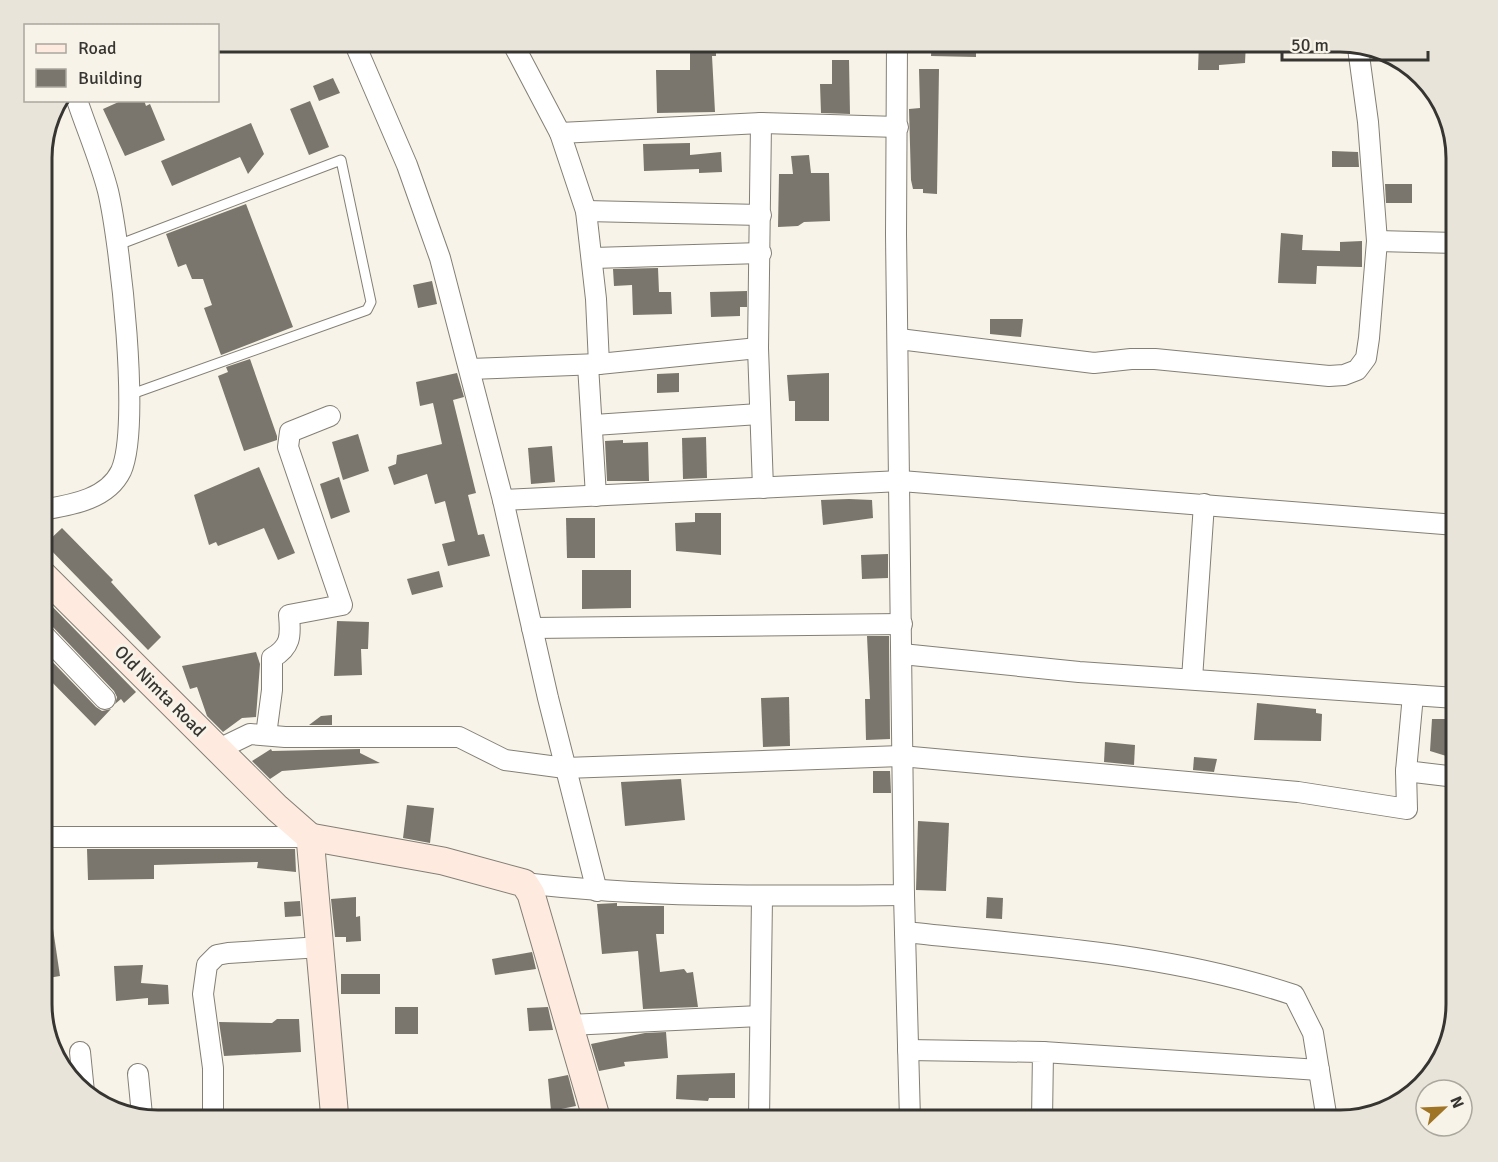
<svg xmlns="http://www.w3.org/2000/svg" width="1498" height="1162" font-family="Signika,sans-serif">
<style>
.building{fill:#7a766d}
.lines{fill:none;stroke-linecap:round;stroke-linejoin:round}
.lane-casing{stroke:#837f75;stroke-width:11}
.street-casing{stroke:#837f75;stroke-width:22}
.secondary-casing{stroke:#837f75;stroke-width:29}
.lane{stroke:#fff;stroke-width:9}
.street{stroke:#fff;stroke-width:20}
.secondary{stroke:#feeade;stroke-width:27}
.labels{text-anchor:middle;stroke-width:6;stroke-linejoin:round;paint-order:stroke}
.street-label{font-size:18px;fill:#373531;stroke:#f7f3e8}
.rim{fill:none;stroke:#373531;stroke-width:3}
</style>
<rect width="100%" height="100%" fill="#f7f3e8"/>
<g class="building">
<path d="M690 42H716V56H712L715 112 657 113 656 70H690Z"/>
<path d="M932 42H976V57L931 56Z"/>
<path d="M1199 42H1246L1245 63 1219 65V70H1198Z"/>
<path d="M832 60H849L850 114 821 113 820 84H832Z"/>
<path d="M919 69H939L937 194 923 193V189H913L911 180 909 109 920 108Z"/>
<path d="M333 78 340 93 319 101 313 86Z"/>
<path d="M123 100H144L146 106 150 104 165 140 125 156 103 109Z"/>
<path d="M310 101 329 147 309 155 290 109Z"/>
<path d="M251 123 264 154 248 174 240 157 172 186 161 161Z"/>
<path d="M690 143V155L721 152 722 172 699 173V169L644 171 643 144Z"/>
<path d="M1332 151 1358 152 1359 167H1332Z"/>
<path d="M809 155 811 173H829L830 221 804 222 798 226 778 227 779 174H793L791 156Z"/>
<path d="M1385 184H1412V203H1386Z"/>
<path d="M246 204 293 327 221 355 204 308 212 305 203 279H192L186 264 178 267 166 234Z"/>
<path d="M1281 233 1303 235 1302 250 1340 251V242L1362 241V267L1317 266 1316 284 1278 283Z"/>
<path d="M658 268 659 292H671L672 314 633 315 632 285 614 286 613 269Z"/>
<path d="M432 281 437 304 418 308 413 285Z"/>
<path d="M747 291V307H740V316L711 317 710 292Z"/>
<path d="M990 319H1023L1021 337 990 334Z"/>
<path d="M250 359 277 436V440L244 451 218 376 228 372 226 367Z"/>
<path d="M457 373 464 397 453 400 476 493 468 495 478 535 484 534 490 556 448 566 442 544 455 541 445 501 435 504 427 474 394 485 388 467 396 464 397 455 442 444 433 403 420 406 416 382Z"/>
<path d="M679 373V392L657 393V374Z"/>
<path d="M829 373V421H795V401H789L787 375Z"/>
<path d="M358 434 369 471 343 480 332 442Z"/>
<path d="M706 437 707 478 683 479 682 438Z"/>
<path d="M623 440V443L648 442 649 481H607L605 441Z"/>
<path d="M552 446 555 482 531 484 528 448Z"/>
<path d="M259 467 295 553 278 560 264 528 218 546 216 542 209 545 194 495Z"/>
<path d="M339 477 350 512 331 519 320 484Z"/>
<path d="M849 499 872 500 873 518 823 525 821 500Z"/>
<path d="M695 513H721V555L676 551 675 523 695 522Z"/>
<path d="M566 518H595V558H567Z"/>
<path d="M62 528 113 580 111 582 161 637 148 650 45 544Z"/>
<path d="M888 554V578L862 579 861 555Z"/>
<path d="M582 570H631V608L582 609Z"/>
<path d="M439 571 443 587 412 595 407 579Z"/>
<path d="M42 596 136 692 124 703 121 699 115 704 117 697 114 691 51 625 42 621Z"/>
<path d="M337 621 369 622 368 649H361L362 675 334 676Z"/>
<path d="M867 636H889L890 739 866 740 865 699H870Z"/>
<path d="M42 651 96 707 102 711 111 709 95 726 42 672Z"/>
<path d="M256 652 260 664 256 717 242 718 223 732 207 716 197 687 190 689 182 666Z"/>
<path d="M789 697 790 746 763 747 761 698Z"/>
<path d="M1257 703 1316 709V713L1322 714 1321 741 1254 740Z"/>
<path d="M332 715V725H309L321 716Z"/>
<path d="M1432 719H1456V759L1430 751Z"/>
<path d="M1105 742 1135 745 1134 765 1104 762Z"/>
<path d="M271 749 272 751 360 749V753L380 763 282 771 270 779 252 761Z"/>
<path d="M1194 757 1217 759 1214 772 1193 770Z"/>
<path d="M873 771H890L891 793H873Z"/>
<path d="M681 779 685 820 625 826 621 782Z"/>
<path d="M407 805 434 808 430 843 403 838Z"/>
<path d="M918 821 949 823 946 891 916 890Z"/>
<path d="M87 849H295L296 872 257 868 258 862 154 865V879L88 880Z"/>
<path d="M356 897V917L360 916 361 941 346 942V937H335L331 899Z"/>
<path d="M987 897 1003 898 1002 919 986 918Z"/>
<path d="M300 901 301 916 285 917 284 902Z"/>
<path d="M617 903V906H664V934H656L660 972 684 969 687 973 693 972 698 1007 643 1009 638 951 602 954 597 904Z"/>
<path d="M52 922 60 976 42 979 46 923Z"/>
<path d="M532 952 536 969 495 975 492 959Z"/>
<path d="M143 965 141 983 168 985 169 1004 148 1005V998L116 1001 114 966Z"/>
<rect x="341" y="974" width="39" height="20"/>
<rect x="395" y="1007" width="23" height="27"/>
<path d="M548 1007 553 1030 529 1031 527 1008Z"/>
<path d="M277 1019H299L301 1052 224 1056 219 1022 272 1023Z"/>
<path d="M666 1032 668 1058 624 1062 625 1066 599 1071 591 1044 645 1033Z"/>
<path d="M735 1073V1098H709L708 1101 676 1099 677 1075Z"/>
<path d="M568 1075 576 1106 551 1111 548 1079Z"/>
</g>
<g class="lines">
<g class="lane-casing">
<path id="lane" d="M118 245 341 160 371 302 367 310 129 395"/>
</g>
<g class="street-casing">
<g id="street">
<path d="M354 42 407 165 440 258 503 500 548 698 597 891"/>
<path d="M512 42 560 133 761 123 898 127"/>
<path d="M761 123 758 348 763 488"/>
<path d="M560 133 586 211 596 299 599 364"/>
<path d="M586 211 761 215"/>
<path d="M1377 241 1456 243"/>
<path d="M593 258 761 253"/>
<path d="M899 339 1094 363 1131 359H1155L1329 376 1344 375 1357 370 1366 358 1369 338 1377 241 1368 122 1358 48"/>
<path d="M588 365 596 496"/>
<path d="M470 369 599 364 758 348"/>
<path d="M594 425 759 414"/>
<path d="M503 500 901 481 1456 525"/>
<path d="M42 510C70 505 107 500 121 471 141 427 120 242 108 191 100 160 87 130 77 100"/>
<path d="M532 628 902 624"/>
<path d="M42 633 105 699"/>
<path d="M902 654 1079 672 1456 698"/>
<path d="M1192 679 1204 504"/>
<path d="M1413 695 1406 771 1456 777"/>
<path d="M266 735 272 690V658C291 647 291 636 289 615L342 605 288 447 290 432 330 416"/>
<path d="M219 749 250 734 285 737H459L505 760 565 768 901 756 1298 792 1407 809 1406 771"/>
<path d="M42 837H310"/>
<path d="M524 883C651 898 777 896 904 895L896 234 897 42"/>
<path d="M904 895 910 1120"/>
<path d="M905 932C1035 946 1169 953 1294 995L1313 1033 1327 1120"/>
<path d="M569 1025 760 1016"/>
<path d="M908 1050 1043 1052 1042 1120"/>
<path d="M80 1052 84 1092"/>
<path d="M1043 1052 1319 1070"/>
<path d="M138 1074 142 1115"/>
<path d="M213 1120V1068L203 994 207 965 217 955 228 953 321 947"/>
<path d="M759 1120 762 897"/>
</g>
</g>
<g class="secondary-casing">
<g id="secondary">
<path d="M42 574 277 808 310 837 335 1120"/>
<path d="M310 837 443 861 524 883 531 894 597 1120"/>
</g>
</g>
<use href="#lane" class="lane"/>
<use href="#street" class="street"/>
<use href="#secondary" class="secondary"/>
</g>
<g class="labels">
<g class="street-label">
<text transform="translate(160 691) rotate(45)" y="6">Old Nimta Road</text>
</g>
</g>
<path d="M0 0H1498V1162H0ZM158 52H1340A106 106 0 0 1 1446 158V1004A106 106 0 0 1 1340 1110H158A106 106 0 0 1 52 1004V158A106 106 0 0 1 158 52Z" fill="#e8e4d9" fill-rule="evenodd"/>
<path class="rim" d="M158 52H1340A106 106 0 0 1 1446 158V1004A106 106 0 0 1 1340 1110H158A106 106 0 0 1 52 1004V158A106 106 0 0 1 158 52Z"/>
<rect x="24" y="24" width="195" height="78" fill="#f7f3e8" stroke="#aaa79f" stroke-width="1.5"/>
<rect x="36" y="44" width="30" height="9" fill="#feeade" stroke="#aaa79f" stroke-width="1.5"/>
<text x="78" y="54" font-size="18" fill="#373531">Road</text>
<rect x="36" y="69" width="30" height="18" fill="#7a766d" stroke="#aaa79f" stroke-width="1.5"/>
<text x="78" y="84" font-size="18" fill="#373531">Building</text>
<g transform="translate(1444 1108) rotate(67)"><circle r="28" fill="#f7f3e8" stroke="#aaa79f" stroke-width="1.5"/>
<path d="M0-4.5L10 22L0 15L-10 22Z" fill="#a07425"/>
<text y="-9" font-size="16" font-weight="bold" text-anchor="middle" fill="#373531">N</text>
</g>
<path d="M1282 51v9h146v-9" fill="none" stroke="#373531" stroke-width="3"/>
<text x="1291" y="51" font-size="18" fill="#373531" stroke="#f7f3e8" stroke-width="4.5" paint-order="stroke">50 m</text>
</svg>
